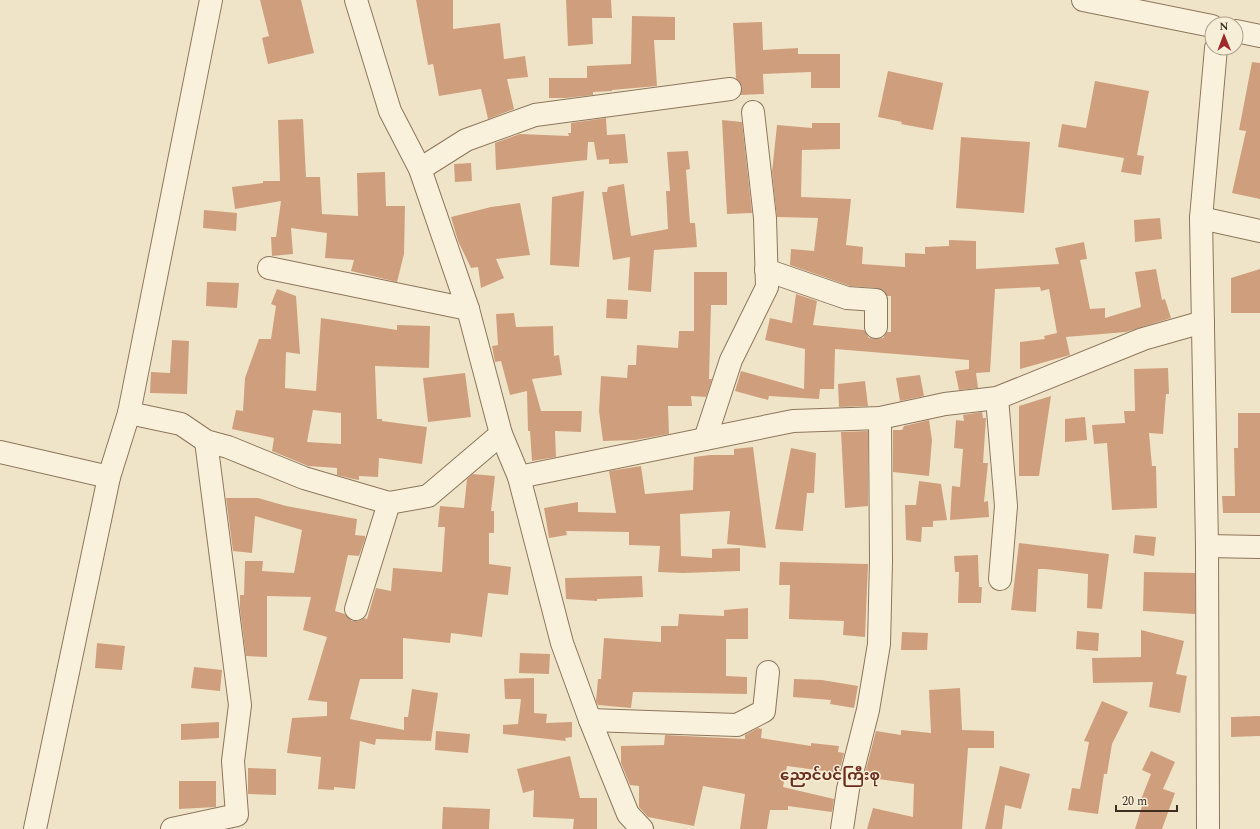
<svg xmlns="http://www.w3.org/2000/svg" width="1260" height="829" font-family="Spectral,'Noto Sans Myanmar',serif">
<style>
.building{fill:#cf9f7d;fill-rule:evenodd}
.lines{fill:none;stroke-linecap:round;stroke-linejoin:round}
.minor-casing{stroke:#8d765c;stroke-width:24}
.minor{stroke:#faf1dc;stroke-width:22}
.labels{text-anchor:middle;stroke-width:3;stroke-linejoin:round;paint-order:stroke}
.quarter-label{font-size:15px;font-weight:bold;fill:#6b2e1e;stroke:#f7eed8}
</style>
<rect width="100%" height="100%" fill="#f0e4c8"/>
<g class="building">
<path d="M260 0H301L314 53 268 64 262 38 269 36Z"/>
<path d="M416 0H453V29L500 23 504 59 525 56 528 77 507 79 514 109 488 119 481 89 439 96 433 64 428 65Z"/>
<path d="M566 0H611L612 18H592L593 44 568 46Z"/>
<path d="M632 16 675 17V40H654L657 86 612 90V91L593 92V95L566 98H549V78H587V66L631 64Z"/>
<path d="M762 22 763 50 798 48V54H840V88H811V72L763 74 764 94 740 95 742 87 736 78 733 23Z"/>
<path d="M1252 62 1260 63V199L1232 193 1246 131 1239 130Z"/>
<path d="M888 71 943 83 933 130 901 124 902 122 878 117Z"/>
<path d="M1095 81 1149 91 1137 155 1144 156 1141 175 1121 172 1124 158 1058 147 1062 124 1086 128Z"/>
<path d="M606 118 607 135 625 134 628 163 609 164V159L597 160 594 142H588L587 160 496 170 495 143 520 134 569 136 568 133H571V123Z"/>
<path d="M303 119 306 177H320L322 214 358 216 357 173 385 172 386 206H405L404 254 397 282 351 271 354 260 325 258 327 233 291 228 293 254 272 256 271 237H276L281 201 235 209 232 187 263 183V181H280L278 120Z"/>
<path d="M722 120 742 122 752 213 727 214Z"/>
<path d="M812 123H840V149L802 150 801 197 851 199 846 245 863 247 862 264 905 267V253L925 254V247L949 246V240L976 241V269L1059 264 1055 248 1084 242 1087 259 1080 260 1090 309 1105 308V318L1141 307 1135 272 1156 269 1162 300 1165 299 1171 318 1126 332 1066 337 1070 355 1020 369V342L1045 339 1044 336 1057 333 1049 289 1041 291 1040 287 995 289 990 372 976 373 978 388 959 390 955 371 969 369V360L835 349 834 389H820L819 399 769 396 768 400 735 391 741 371 804 389 805 349 765 340 770 318 792 323 796 294 817 301 813 325 864 330 869 338 876 339 883 338 887 332H891V296H887L883 290 877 288 850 286 790 265 791 249 814 251 818 218 777 217 772 172 777 125 812 128Z"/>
<path d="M961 137 1030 142 1024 213 956 208Z"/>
<path d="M688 151 690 169 686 170 690 223H695L697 247 654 250 651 292 628 290 630 257 613 260 602 192H607L608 187 624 184 631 236 668 229 666 191H670L667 152Z"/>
<path d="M471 163 472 181 455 182 454 164Z"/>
<path d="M584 191 579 267 550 265 552 197Z"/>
<path d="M520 203 530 255 496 259 504 278 481 288 478 267 471 268 458 241 451 217 491 207Z"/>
<path d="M204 210 237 213 236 231 203 228Z"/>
<path d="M1160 218 1162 239 1135 242 1134 220Z"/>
<path d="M1260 269V313H1231V278Z"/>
<path d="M694 272H727V305H711L709 379H712L706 397 691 396 692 406H668L669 434 635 440 603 441 599 411 601 376 627 378 628 365H636L637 345 678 348 679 331H694Z"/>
<path d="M207 282 239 283 237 308 206 306Z"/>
<path d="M277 289 296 296 300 354 286 352 285 388 316 391 321 318 397 330V325L430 326 429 368 375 366 377 419H382V421L427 427 422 464 379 458 378 477 359 476V480L353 479 337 475V468L308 466 272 451 274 438 232 429 236 410 243 411 245 378 259 339H271L276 306 271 304ZM313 410 341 413V444L307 442Z"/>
<path d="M607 299 628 300 627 319 606 318Z"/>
<path d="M514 313 516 327 553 326 554 356 559 355 562 375 532 379 541 411H582L581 432 555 431 556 457 532 461 530 431H528L527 391 510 395 501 361 495 362 492 346 498 345 496 314Z"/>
<path d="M172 340 189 341 187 394 150 393 151 372 170 373Z"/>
<path d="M1168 368 1169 394H1166L1163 434 1149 433 1152 466H1156L1157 508 1112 510 1107 443 1094 444 1092 425 1125 423 1124 411H1135L1134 369Z"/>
<path d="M465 373 471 417 428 422 423 378Z"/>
<path d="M920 375 924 396 900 401 896 378Z"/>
<path d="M865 381 868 406 839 407 838 384Z"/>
<path d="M1051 396 1039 476H1019V406Z"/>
<path d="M982 412 983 418H986L983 463H988L984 502 988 501 989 517 950 520 952 486 960 487 963 449 954 448 956 420 964 421 963 415Z"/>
<path d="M1238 413H1260V513H1223L1222 496H1235L1234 448H1238Z"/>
<path d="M1085 417 1087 440 1065 442V419Z"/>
<path d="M929 420 932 440 929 476 893 472V430H902L904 426Z"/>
<path d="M868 431V506L845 508 841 432Z"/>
<path d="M753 447 766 548 727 544 730 511 680 514 681 556 712 558V549L740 548V571L683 573 658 572 660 546 629 545V532L566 531 567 535 549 538 544 508 578 502V512L616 513 609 471 641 466 645 494 693 490 694 457 710 455H734V449Z"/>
<path d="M791 448 816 453 814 493H807L803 531 775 529Z"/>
<path d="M473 474 495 476 491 511H494V533H489V564L511 567 508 595 488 593 482 637 451 633 450 643 403 638V679H360L350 719 404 730V717H408L412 689 438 693 431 741 376 739 375 745 360 741 355 789 334 787V790L318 789 321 757 287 753 292 718 327 716V702L308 700 327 637 303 630 311 597 267 596V657L246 656 240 609V595H244L245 561H263L262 571 294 573 302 530 255 516 252 553 233 551 226 498H258L286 506 357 519 355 535 365 536V539L359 556 348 555 335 611 345 614 352 621H358L364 618 367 619 376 588 391 591 393 568 442 572 445 527H438L440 506 464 508 467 479Z"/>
<path d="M919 481 941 484 947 520 933 521V527H922L921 542 906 540 905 505H916Z"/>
<path d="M1135 535 1156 537 1154 556 1133 553Z"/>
<path d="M1019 543 1109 554 1102 609 1087 608 1088 574 1045 569H1038L1036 612 1011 610Z"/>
<path d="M978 555 979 587H982L981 603H958L959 572H955L954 556Z"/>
<path d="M780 562 868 564 865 637 843 635 844 621 789 619 790 585H779Z"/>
<path d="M1144 572 1195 573V614L1143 611Z"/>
<path d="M642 576 643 597 597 599V601L566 599 565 578Z"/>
<path d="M748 608V639H726V676L747 677V694L633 692 631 708 598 705 596 701 598 679H601L604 638 661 642V626H678L679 614 724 616V610Z"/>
<path d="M1141 630 1184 641 1176 674 1187 676 1180 713 1149 707 1153 682 1093 683 1092 658 1141 657Z"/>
<path d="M1077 631 1099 633 1098 651 1076 649Z"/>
<path d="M902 632 928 633 927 650H901Z"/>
<path d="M97 643 125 646 122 670 95 668Z"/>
<path d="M520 653 550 654 549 674 519 673Z"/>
<path d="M194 667 222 670 220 691 191 688Z"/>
<path d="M534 678V713L547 714 546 723 572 722V737L565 738 566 741 503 734V725L518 724 521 699H505L504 679Z"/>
<path d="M794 679 822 680 858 686 854 708 830 704 831 700 793 697Z"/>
<path d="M960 688 962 730 994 731V748H968L962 829H867L873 808 913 817 914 784 864 777 876 731 901 735V730L931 733 929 690Z"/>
<path d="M1102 701 1128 712 1112 744 1107 774H1104L1098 814 1068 810 1072 788 1080 789 1089 742 1084 741Z"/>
<path d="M1260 716V736L1231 737V717Z"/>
<path d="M219 722V738L181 740V724Z"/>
<path d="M758 728 762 729 761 738 811 746V743L839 746 838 752 844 753 839 773 787 766 783 787 834 799 832 812 788 806V810H770L767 829H740L745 794 703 786 694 826 648 817 639 807V786L630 785 621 763V746L664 745 665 735 745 739V735Z"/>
<path d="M436 731 470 734 468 753 435 750Z"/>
<path d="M1151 751 1175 762 1163 789 1175 793 1162 829H1135L1143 803 1140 802 1151 774 1142 770Z"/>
<path d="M570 756 580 798H597V829H573L574 819 533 817 534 790 523 793 517 769Z"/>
<path d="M1000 766 1030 774 1021 809 1005 805 1002 829H985Z"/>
<path d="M248 768 276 769V795L248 794Z"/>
<path d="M179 781H216V807L179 809Z"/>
<path d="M443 807 490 809 489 829H442Z"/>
</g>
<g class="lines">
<g class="minor-casing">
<g id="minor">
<path d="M356 0 390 111 420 169 468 309 501 434 519 477 562 643 590 720 628 814 642 829"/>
<path d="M1083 0 1212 26"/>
<path d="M1236 31 1260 36"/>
<path d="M420 169 466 140 535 115 730 89"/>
<path d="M1201 218 1260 231"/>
<path d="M269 268 468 309"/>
<path d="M766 270 847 298 876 300V327"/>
<path d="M997 398 1006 506 1000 579"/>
<path d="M129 413 181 424 206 441 228 447 304 478 389 503 428 496 501 434"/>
<path d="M705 439 731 360 767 287 765 218 753 112"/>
<path d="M0 452 109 477"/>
<path d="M519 477 793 421 880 418 945 404 997 398 1143 339 1203 322"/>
<path d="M1207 546 1260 547"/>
<path d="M356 609 389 503"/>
<path d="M590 720 737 725 764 711 768 672"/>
<path d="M35 829 109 477 129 413 211 0"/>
<path d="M172 829 237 815 233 761 240 705 206 441"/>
<path d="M842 829 848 789 868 710 879 644 881 561 880 418"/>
<path d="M1208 829 1207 546 1201 218 1216 48"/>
</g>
</g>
<use href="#minor" class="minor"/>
</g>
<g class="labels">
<g class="quarter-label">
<text x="830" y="780">ညောင်ပင်ကြီးစု</text>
</g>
</g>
<g transform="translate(1224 36) rotate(359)"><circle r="19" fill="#f7eed8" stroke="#ada18e"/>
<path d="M0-3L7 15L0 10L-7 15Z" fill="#9e2a2b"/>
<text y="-6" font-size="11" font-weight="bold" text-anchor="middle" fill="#3d2e20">N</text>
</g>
<path d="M1116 805v6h61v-6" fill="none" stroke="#3d2e20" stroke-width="2"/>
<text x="1122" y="805" font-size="12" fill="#3d2e20" stroke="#f7eed8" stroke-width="3" paint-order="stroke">20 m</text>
</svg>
